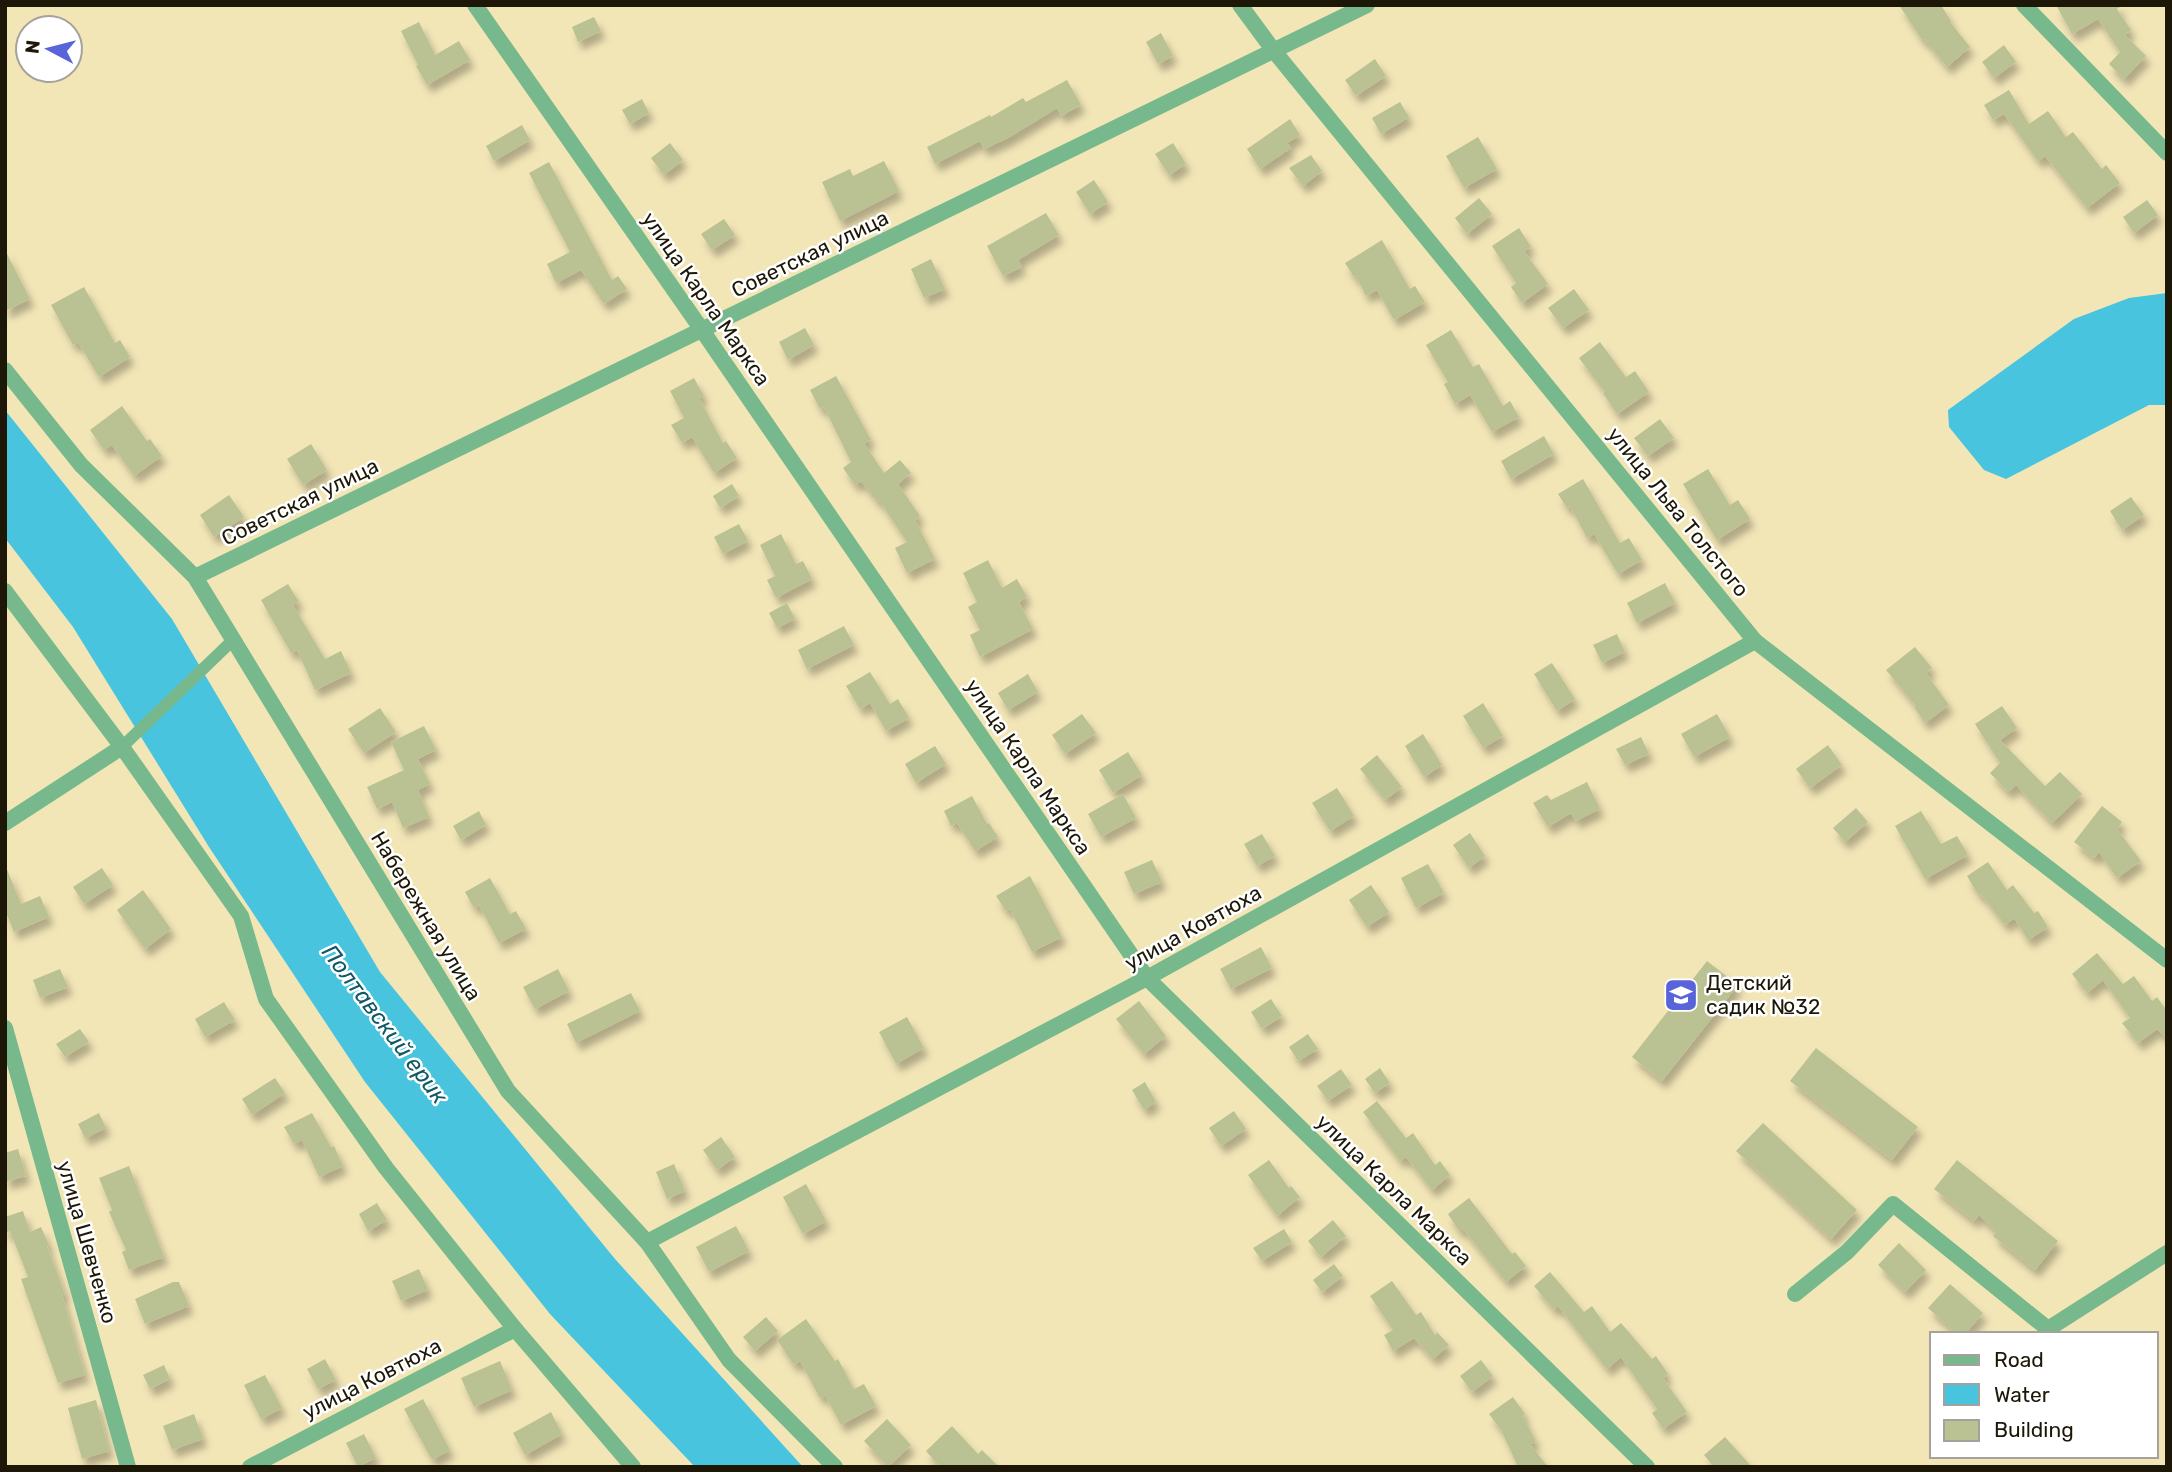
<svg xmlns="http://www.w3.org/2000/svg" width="2172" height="1472" font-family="Rubik,sans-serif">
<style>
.water{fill:#48c4df}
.building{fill:#bac193;filter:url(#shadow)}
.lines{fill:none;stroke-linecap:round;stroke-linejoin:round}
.pedestrian{stroke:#77b88d;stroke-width:12}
.minor{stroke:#77b88d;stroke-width:16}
.labels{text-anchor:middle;stroke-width:5;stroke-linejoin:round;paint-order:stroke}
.street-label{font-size:21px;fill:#1c1706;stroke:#fff}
.poi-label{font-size:21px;fill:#1c1706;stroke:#fff;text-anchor:start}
.water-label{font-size:23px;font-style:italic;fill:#115866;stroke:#fff}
</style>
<defs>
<filter id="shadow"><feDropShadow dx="4.5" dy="8" stdDeviation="3.5" flood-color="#0004"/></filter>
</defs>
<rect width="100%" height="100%" fill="#f2e6b7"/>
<g class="water">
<path d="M2167 293V405H2149L2006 479 1984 470 1949 427 1948 410 2074 319 2129 298Z"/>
<path d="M5 410 172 619 380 972 615 1259 803 1467H695L550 1314 365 1082 209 847 73 627 5 538Z"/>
</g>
<g class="building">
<path d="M1899 5H1941L1951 21 1950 22 1970 47 1947 67 1924 39 1922 40Z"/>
<path d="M2056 5H2123L2117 9 2131 30 2125 35 2146 56 2124 79 2109 64 2120 52 2098 19 2072 34Z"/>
<path d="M594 17 601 31 578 42 572 27Z"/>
<path d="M419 22 435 55 459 41 470 60 427 85 416 66 418 65 401 31Z"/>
<path d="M1161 33 1173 56 1158 64 1146 42Z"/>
<path d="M2004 45 2016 62 1994 78 1982 62Z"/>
<path d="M1375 59 1386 76 1356 96 1345 80Z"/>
<path d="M1067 80 1081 105 1061 116 1057 108 1008 138 984 149 980 141 935 164 927 147 990 115 991 117 1023 98 1026 102Z"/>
<path d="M2009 90 2029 124 2048 111 2066 137 2073 132 2102 169 2106 165 2120 183 2087 208 2045 156 2038 161 2004 114 1993 120 1984 105Z"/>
<path d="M642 99 649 113 630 124 622 110Z"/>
<path d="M1400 102 1409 117 1381 134 1372 118Z"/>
<path d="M1290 119 1300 135 1287 143 1291 148 1260 169 1247 149Z"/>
<path d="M522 125 530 140 494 161 486 146Z"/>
<path d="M1478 137 1497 169 1464 188 1446 156Z"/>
<path d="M670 143 683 160 664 175 651 158Z"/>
<path d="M1173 143 1186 164 1169 175 1155 154Z"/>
<path d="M1311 155 1322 171 1303 186 1289 168Z"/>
<path d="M884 161 899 191 840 221 822 182 850 169 853 176Z"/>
<path d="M549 162 612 280 618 276 627 289 604 304 581 270 556 283 547 264 570 252 529 173Z"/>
<path d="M1094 180 1108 202 1090 214 1076 192Z"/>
<path d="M1479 198 1492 214 1467 234 1455 218Z"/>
<path d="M2147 200 2158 215 2134 233 2123 217Z"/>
<path d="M1046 213 1059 235 1018 260 1022 267 1003 276 987 246Z"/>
<path d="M724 219 735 235 712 250 701 234Z"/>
<path d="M1519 228 1531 247 1524 251 1548 284 1522 303 1511 287 1516 283 1492 246Z"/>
<path d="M1382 240 1410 289 1415 286 1425 302 1394 320 1377 290 1366 296 1356 276 1354 277 1345 263Z"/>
<path d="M5 250 30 299 5 311Z"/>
<path d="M931 259 945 289 924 298 911 269Z"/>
<path d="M84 287 115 343 120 340 130 357 99 377 78 342 73 345 51 305Z"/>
<path d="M1574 289 1589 310 1563 328 1548 308Z"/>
<path d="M805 328 814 345 788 360 779 342Z"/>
<path d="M1451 330 1473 367 1479 364 1503 406 1510 401 1519 417 1492 432 1470 395 1455 404 1444 384 1448 382 1426 345Z"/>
<path d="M1600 342 1626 377 1635 371 1649 392 1617 414 1603 393 1605 392 1579 358Z"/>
<path d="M836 376 871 440 864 443 884 473 900 460 911 473 898 484 920 516 915 520 935 559 907 573 895 548 907 542 879 500 877 501 861 481 855 485 843 468 851 462 824 407 820 409 810 390Z"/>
<path d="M694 378 704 396 699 398 723 443 726 441 737 458 714 473 692 437 682 443 671 425 684 418 670 391Z"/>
<path d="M122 406 147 441 150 439 162 456 134 476 112 445 104 450 90 430Z"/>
<path d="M1660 419 1674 438 1648 456 1634 438Z"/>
<path d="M1544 436 1554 454 1511 479 1501 461Z"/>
<path d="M311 444 327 470 303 485 287 459Z"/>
<path d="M1708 469 1730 505 1738 500 1750 519 1717 540 1683 484Z"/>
<path d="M1583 479 1620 543 1629 538 1642 560 1618 574 1594 534 1587 538 1570 506 1567 508 1558 494Z"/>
<path d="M732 484 739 496 720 508 713 496Z"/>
<path d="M229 495 244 517 214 537 200 515Z"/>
<path d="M2131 497 2144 515 2122 530 2110 511Z"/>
<path d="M739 524 748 541 723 554 714 537Z"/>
<path d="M781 534 796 564 803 561 812 579 776 598 767 580 775 576 760 545Z"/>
<path d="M988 560 1002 588 1017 579 1027 597 1019 602 1033 629 980 657 970 635 980 630 968 607 977 602 963 573Z"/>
<path d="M1665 583 1675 603 1637 623 1627 603Z"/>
<path d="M288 584 299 602 293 605 325 659 341 651 351 673 315 690 297 650 291 653 261 600Z"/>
<path d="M787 603 795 619 777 628 769 613Z"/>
<path d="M844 626 854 645 807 669 798 650Z"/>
<path d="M1617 634 1625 652 1602 663 1593 645Z"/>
<path d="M1915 647 1932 668 1926 673 1949 705 1925 723 1914 707 1916 706 1886 670Z"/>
<path d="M1552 663 1575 699 1557 711 1534 674Z"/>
<path d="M870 672 890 704 898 699 909 718 886 731 870 703 860 709 846 686Z"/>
<path d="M1028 674 1038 692 1008 710 998 693Z"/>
<path d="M1483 703 1503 736 1483 748 1463 716Z"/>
<path d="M2002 706 2017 728 2000 740 2045 786 2060 772 2082 794 2052 823 2016 785 2008 792 1990 773 2000 763 1975 724Z"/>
<path d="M380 708 396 732 364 753 348 729Z"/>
<path d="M1082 714 1096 733 1065 754 1052 735Z"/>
<path d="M1717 714 1730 737 1694 757 1681 734Z"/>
<path d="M424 726 436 750 418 759 430 784 418 790 429 817 403 828 392 802 377 809 367 787 404 770 391 742Z"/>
<path d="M1423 734 1442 765 1424 777 1405 746Z"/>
<path d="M1641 737 1649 754 1625 765 1616 749Z"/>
<path d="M1828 745 1842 765 1810 788 1796 769Z"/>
<path d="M935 746 946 764 916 783 905 764Z"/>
<path d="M1128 752 1142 775 1113 793 1099 770Z"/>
<path d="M1377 755 1402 787 1385 800 1360 769Z"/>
<path d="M1587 782 1600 809 1576 821 1571 813 1548 827 1533 803 1547 795 1551 800Z"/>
<path d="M1337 788 1354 816 1330 831 1312 803Z"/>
<path d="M1123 794 1136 818 1101 837 1088 814Z"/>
<path d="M972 796 987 824 989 823 998 837 975 851 957 823 951 826 944 811Z"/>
<path d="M2102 806 2122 822 2117 829 2141 861 2117 878 2099 852 2094 858 2074 842Z"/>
<path d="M1856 808 1868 822 1845 842 1833 828Z"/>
<path d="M479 811 486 825 461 840 453 826Z"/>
<path d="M1921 811 1941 844 1957 836 1968 855 1925 879 1895 826Z"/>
<path d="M1470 833 1485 856 1469 868 1453 845Z"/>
<path d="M1262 834 1275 856 1257 866 1244 844Z"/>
<path d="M1152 860 1162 882 1134 894 1124 872Z"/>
<path d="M1988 862 2007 890 2013 885 2034 913 2038 911 2048 927 2028 940 2014 918 2005 925 1981 894 1979 896 1967 876Z"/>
<path d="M1428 864 1444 893 1416 908 1401 878Z"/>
<path d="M6 867 21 904 40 896 49 917 14 932 5 910Z"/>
<path d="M102 868 113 885 84 904 73 887Z"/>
<path d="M1030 876 1062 937 1032 952 1010 909 1006 911 996 896Z"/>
<path d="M490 878 510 914 516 911 526 929 499 943 479 905 474 908 465 892Z"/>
<path d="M1371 885 1389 912 1367 927 1349 900Z"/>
<path d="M143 890 171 929 145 949 117 910Z"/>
<path d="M1261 947 1272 968 1231 989 1220 969Z"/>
<path d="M2097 953 2123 984 2134 976 2152 1001 2157 997 2167 1011V1039L2157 1029 2138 1043 2122 1023 2130 1018 2103 980 2087 993 2072 974Z"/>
<path d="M1707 961 1738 985 1662 1081 1632 1057Z"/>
<path d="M60 969 68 987 40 998 33 980Z"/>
<path d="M558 969 569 991 535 1009 523 987Z"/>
<path d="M631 993 640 1011 576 1043 567 1024Z"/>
<path d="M1271 999 1282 1016 1262 1029 1251 1012Z"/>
<path d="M1139 1001 1166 1036 1144 1054 1116 1019Z"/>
<path d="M224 1002 235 1020 205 1037 195 1019Z"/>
<path d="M907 1017 924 1048 896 1064 879 1032Z"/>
<path d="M80 1029 89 1042 65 1057 56 1044Z"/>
<path d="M1308 1034 1318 1049 1298 1061 1289 1047Z"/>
<path d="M1816 1048 1918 1127 1892 1160 1790 1081Z"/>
<path d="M1380 1068 1390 1083 1375 1093 1365 1079Z"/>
<path d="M1341 1069 1352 1085 1328 1101 1317 1086Z"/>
<path d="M275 1078 285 1093 252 1115 242 1099Z"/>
<path d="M1145 1082 1156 1102 1144 1110 1132 1090Z"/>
<path d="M1377 1101 1406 1138 1413 1133 1435 1165 1440 1161 1450 1175 1432 1190 1406 1157 1400 1161 1363 1112Z"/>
<path d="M1234 1111 1246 1129 1221 1146 1209 1128Z"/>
<path d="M99 1113 106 1128 85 1138 78 1124Z"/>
<path d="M312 1113 331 1147 334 1146 343 1166 319 1177 302 1140 294 1144 284 1127Z"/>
<path d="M1763 1123 1857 1210 1831 1239 1736 1151Z"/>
<path d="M721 1137 735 1157 717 1170 703 1150Z"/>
<path d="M18 1149 26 1176 5 1182V1153Z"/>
<path d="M1269 1160 1289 1188 1291 1186 1300 1197 1277 1216 1248 1175Z"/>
<path d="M1957 1160 2058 1241 2035 1270 1993 1236 1996 1232 1979 1215 1974 1221 1934 1189Z"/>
<path d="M674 1164 685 1191 667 1199 656 1172Z"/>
<path d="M129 1166 164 1257 129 1270 122 1252 126 1250 109 1212 112 1210 99 1178Z"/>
<path d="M806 1184 826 1221 803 1234 783 1197Z"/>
<path d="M1469 1198 1512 1254 1515 1252 1526 1266 1506 1282 1462 1228 1459 1231 1448 1214Z"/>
<path d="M377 1203 387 1220 368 1231 359 1214Z"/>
<path d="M23 1211 30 1232 41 1227 49 1245 47 1246 65 1294 62 1295 85 1375 58 1383 21 1279 28 1277 10 1231 5 1233V1217Z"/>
<path d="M1333 1220 1346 1236 1321 1257 1308 1241Z"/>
<path d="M736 1226 749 1251 709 1272 696 1247Z"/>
<path d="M1284 1229 1292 1242 1262 1261 1253 1248Z"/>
<path d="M1899 1243 1926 1270 1905 1292 1878 1265Z"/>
<path d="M1334 1264 1343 1276 1322 1292 1313 1280Z"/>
<path d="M419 1269 428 1290 401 1301 392 1281Z"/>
<path d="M1550 1272 1584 1312 1592 1306 1610 1332 1621 1323 1652 1359 1656 1356 1668 1374 1663 1378 1687 1412 1663 1429 1652 1413 1657 1409 1621 1357 1607 1369 1558 1306 1554 1310 1534 1286Z"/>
<path d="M1392 1281 1416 1315 1421 1312 1435 1335 1437 1332 1449 1345 1433 1359 1414 1338 1393 1351 1384 1335 1393 1330 1370 1296Z"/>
<path d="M173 1282H179L189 1306 145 1324 135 1299Z"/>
<path d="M1950 1284 1983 1313 1965 1334H1957L1928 1308Z"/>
<path d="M766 1317 778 1331 755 1351 743 1337Z"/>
<path d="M806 1319 835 1361 838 1359 854 1389 864 1384 876 1406 841 1425 825 1395 820 1398 800 1361 794 1365 777 1340Z"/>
<path d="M325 1359 336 1380 318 1389 307 1369Z"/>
<path d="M1481 1360 1493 1376 1472 1392 1460 1376Z"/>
<path d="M500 1361 512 1390 474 1407 461 1378Z"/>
<path d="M164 1365 170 1379 150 1389 143 1375Z"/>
<path d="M265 1375 282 1408 261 1419 244 1385Z"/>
<path d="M1513 1397 1525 1414 1523 1416 1536 1442 1530 1444 1548 1467H1518L1501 1430 1489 1414Z"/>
<path d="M423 1399 450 1450 432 1460 404 1409Z"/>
<path d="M96 1400 109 1451 82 1459 68 1408Z"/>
<path d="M551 1412 562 1434 525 1455 513 1433Z"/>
<path d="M194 1414 203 1439 172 1450 163 1426Z"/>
<path d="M887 1419 911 1445 888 1467 864 1441Z"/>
<path d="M952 1426 978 1454 982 1450 999 1467H940L926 1451Z"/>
<path d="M364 1434 376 1458 358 1467 346 1443Z"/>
<path d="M1725 1437 1752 1467H1714L1704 1455Z"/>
</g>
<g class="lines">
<path class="pedestrian" d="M122 747 233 640"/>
<g class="minor">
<path d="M475 5 702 330 1147 978 1647 1467"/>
<path d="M1240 5 1274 51 1755 641 2167 960"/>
<path d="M2024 5 2167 153"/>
<path d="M5 370 81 465 195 577 508 1091 647 1242 729 1360 835 1467"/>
<path d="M195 577 1367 5"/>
<path d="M5 591 122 747 241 916 266 999 386 1168 515 1329 633 1467"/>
<path d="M5 823 122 747"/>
<path d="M5 1028 128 1467"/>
<path d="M647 1242 1147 978 1755 641"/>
<path d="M1795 1294 1847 1252 1893 1204 2048 1329 2167 1253"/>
<path d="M250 1467 515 1329"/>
</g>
</g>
<defs>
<g id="school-square" transform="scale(1.75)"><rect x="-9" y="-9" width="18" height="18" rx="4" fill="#5964db" stroke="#fff"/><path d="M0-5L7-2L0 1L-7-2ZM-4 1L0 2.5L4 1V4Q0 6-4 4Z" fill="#fff"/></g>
</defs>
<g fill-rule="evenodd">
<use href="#school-square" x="1681" y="995"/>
</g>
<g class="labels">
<g class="street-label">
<text transform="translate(810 254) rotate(-26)" y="7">Советская улица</text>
<text transform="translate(706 299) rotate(55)" y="7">улица Карла Маркса</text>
<text transform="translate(300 502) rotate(-26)" y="7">Советская улица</text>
<text transform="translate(1678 512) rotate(51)" y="7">улица Льва Толстого</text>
<text transform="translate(1028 767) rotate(56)" y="7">улица Карла Маркса</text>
<text transform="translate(426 916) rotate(59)" y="7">Набережная улица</text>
<text transform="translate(1193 928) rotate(-29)" y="7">улица Ковтюха</text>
<text transform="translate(1394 1190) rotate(44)" y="7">улица Карла Маркса</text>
<text transform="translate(87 1242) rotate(74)" y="7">улица Шевченко</text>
<text transform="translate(372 1379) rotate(-27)" y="7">улица Ковтюха</text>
</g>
<g class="poi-label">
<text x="1706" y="990">Детский<tspan x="1706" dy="24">садик №32</tspan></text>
</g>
<g class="water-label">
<text transform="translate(385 1024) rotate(53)" y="8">Полтавский ерик</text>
</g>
</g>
<rect width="2172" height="1472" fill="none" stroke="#1c1706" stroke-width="14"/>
<rect x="1930" y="1332" width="228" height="126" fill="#ffffff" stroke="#a4a29b" stroke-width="2"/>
<rect x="1944" y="1355" width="35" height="10" fill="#77b88d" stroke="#a4a29b" stroke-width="2"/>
<text x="1994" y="1367" font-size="21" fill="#1c1706">Road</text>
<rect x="1944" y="1384" width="35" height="21" fill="#48c4df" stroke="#a4a29b" stroke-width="2"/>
<text x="1994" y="1402" font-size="21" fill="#1c1706">Water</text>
<rect x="1944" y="1420" width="35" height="21" fill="#bac193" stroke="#a4a29b" stroke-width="2"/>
<text x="1994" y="1437" font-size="21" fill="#1c1706">Building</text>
<g transform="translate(49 49) rotate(277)"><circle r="33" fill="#ffffff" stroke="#a4a29b" stroke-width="2"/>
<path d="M0-5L12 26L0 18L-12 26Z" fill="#5964db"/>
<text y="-10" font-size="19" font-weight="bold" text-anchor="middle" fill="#1c1706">N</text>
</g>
</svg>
